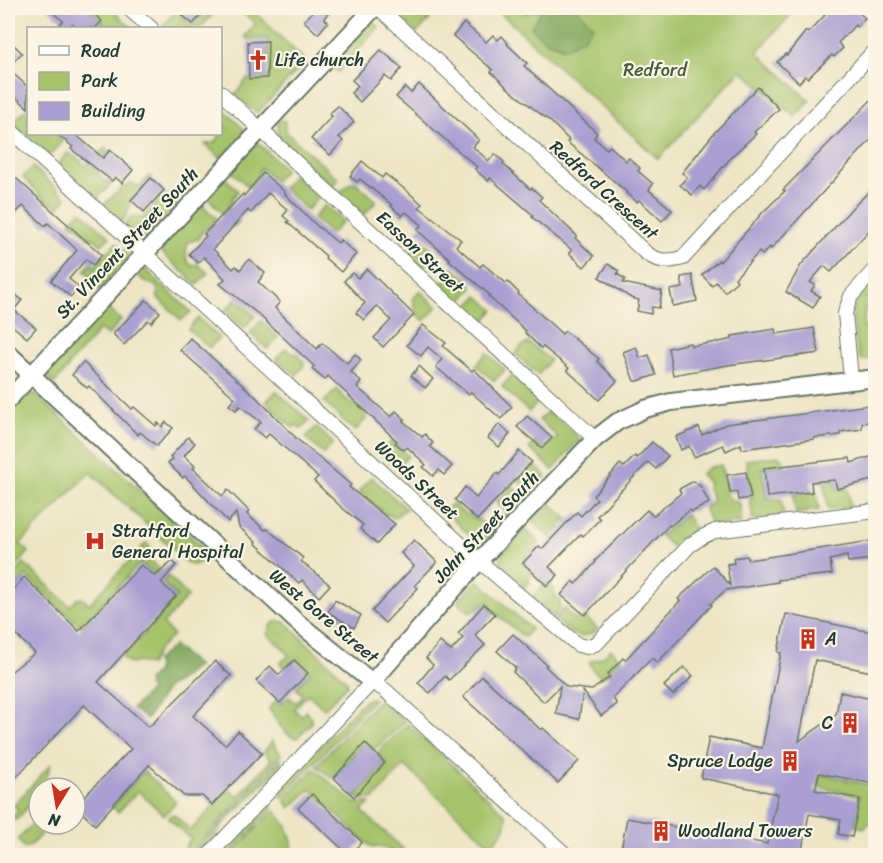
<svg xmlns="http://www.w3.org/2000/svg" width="883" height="863" font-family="Sriracha,sans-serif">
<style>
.green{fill:#a6c36b;stroke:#628050;stroke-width:1.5}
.forest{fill:#84a95f;stroke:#52734a;stroke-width:1.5}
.building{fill:#a99fd2}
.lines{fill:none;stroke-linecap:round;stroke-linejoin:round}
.minor-casing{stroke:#677866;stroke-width:16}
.tertiary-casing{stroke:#677866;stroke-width:20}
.minor{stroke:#fff;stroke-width:14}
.tertiary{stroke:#fff;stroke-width:16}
.labels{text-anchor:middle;stroke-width:4.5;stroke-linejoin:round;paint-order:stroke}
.poi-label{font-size:18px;fill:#1f3d34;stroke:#fcf5e5;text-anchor:start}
.park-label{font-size:18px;fill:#415e42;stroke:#fcf5e5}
.street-label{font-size:18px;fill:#1f3d34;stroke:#fcf5e5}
</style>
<rect width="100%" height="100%" fill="#fcf5e5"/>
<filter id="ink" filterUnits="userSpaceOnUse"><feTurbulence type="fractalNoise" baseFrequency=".0167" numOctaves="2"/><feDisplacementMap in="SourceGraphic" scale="12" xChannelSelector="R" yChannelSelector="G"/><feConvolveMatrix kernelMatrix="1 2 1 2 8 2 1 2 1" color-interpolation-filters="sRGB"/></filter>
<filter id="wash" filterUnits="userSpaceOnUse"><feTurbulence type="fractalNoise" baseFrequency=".008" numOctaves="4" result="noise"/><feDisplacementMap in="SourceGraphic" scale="24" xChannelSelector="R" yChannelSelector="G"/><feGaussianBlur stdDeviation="1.35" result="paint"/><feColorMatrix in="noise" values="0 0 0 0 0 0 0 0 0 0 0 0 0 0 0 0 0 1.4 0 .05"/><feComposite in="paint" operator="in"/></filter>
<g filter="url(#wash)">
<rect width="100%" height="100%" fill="#ede5c4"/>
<g class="green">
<path d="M88 8H110L130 26 128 28H96L103 22Z"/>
<path d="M178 8 183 13 181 16 193 26 201 16 204 18 214 8H219L200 28H161Z"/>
<path d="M237 8H250L306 61 257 113 234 96 247 79 270 76 268 39H247L245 36 256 24Z"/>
<path d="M398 8H418L423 15 430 19 417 33 398 15Z"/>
<path d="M498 8H797L757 52 810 101 795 117 741 70 658 159 496 9Z"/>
<path d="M372 20 379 27 338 72 330 65Z"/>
<path d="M25 110 28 111V134H55L63 141 49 156 13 123Z"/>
<path d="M226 112 244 129 243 135 221 158 205 144 214 143 226 128 220 122 221 118Z"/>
<path d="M278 120 285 121V131L338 179 333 187 282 141 278 135Z"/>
<path d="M259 144 285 169 275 181 261 168 258 172 260 174 249 187 231 171 255 145Z"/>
<path d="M105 148 109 151 94 167 104 181H109L112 183 96 200 58 164 68 153 80 160 84 165H88Z"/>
<path d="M33 167 67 198 58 208 49 201 47 202 23 177Z"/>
<path d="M293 175 318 198 307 210 283 188Z"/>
<path d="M149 176 151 177 130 202 128 212 121 223 103 206 123 186 126 187 131 183 140 186Z"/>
<path d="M225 178 238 191 231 200 232 202 227 208 239 221 235 226 207 197Z"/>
<path d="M352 182 358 184 376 201 364 215 339 193Z"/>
<path d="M165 194 177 205 148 237H142L141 239 124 226 132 216 141 218 145 216Z"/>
<path d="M201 204 216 218 212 225 202 232 199 239 188 242C185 251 184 260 192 266L197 264 208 273 197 285 159 250Z"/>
<path d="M325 205 343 221 331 234 313 218Z"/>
<path d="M81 211 110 237 101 245 95 239 87 237 77 225H73L70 222Z"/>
<path d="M422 240 436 254 421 268 408 255Z"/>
<path d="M116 243 129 255V258L99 290C94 285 91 276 85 270L90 264 94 267Z"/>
<path d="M141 268 146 270 191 312 181 320 157 297 159 293 156 286C148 283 142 281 136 273Z"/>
<path d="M452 268 470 281 472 289 460 302 440 283 446 278Z"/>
<path d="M875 278V298H867L863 327 875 328V358L861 360 858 354C852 312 845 311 875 278Z"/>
<path d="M420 291 437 307 424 321 416 313 413 299Z"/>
<path d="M478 296 494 310 482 323 466 309Z"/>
<path d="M236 299 255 316 244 328 225 311Z"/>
<path d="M105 306 121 320 108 335 99 329 92 339 68 365V368L54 384 45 375V371Z"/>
<path d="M198 318 219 338 209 348 188 329Z"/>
<path d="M261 321 278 337 267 349 250 333Z"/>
<path d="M529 343 550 360 538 375 515 354 523 345Z"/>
<path d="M286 348 293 354 296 353 304 362 303 367 296 375 276 358Z"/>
<path d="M487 353 505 370 494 381 476 365Z"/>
<path d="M512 375 539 401 529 412 502 387Z"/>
<path d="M337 389 342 396 365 412 366 419 355 431 324 402Z"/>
<path d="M276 391 309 421 301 429 296 425 293 428 266 402Z"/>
<path d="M35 394 203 548 205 555 201 562 194 565 189 564 90 472 20 544 29 552 14 569 8 563V413L24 395Z"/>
<path d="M549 411 580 439 553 470 529 448 535 442 543 450 558 437 539 420Z"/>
<path d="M316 427 333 443 323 454 306 438Z"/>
<path d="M392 441 408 456 397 468 381 454Z"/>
<path d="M780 456 786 468 781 469 780 465 762 468 766 498 781 499 784 515 753 520 750 500 752 498 746 460Z"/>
<path d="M832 460 836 489H848L850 507 828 509 824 481Z"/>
<path d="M533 464 546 476 531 493 518 481Z"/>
<path d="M721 465 728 496 730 500H734L740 504 742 522 712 526 704 508 712 503V498L707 488 709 483 701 474 709 467Z"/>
<path d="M371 477 406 509 393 518 388 514 386 515 359 491Z"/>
<path d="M512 486 525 499 483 544 480 545 444 511 452 503 465 514H470L477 521 479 519 489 530 506 512 497 502Z"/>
<path d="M816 492 819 510 796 514 793 495Z"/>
<path d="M549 503 568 519V522L562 519 563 523 550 537 532 522Z"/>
<path d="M686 515 696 531 674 548 660 536Z"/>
<path d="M525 529 539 543 522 561 532 574 527 580 530 582 522 589 500 568 501 555Z"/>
<path d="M146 543 150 547 144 555 160 570 155 574 140 563 81 627 26 576 12 590 8 589V583L24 563 70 606 77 599 82 598 89 604Z"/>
<path d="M168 576 188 596 163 624 173 635 158 650 150 665 139 662 130 664 122 657 151 627 177 596 163 583Z"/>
<path d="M478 580 531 629 524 637 483 603 477 609 470 612 459 604 458 601Z"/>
<path d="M545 584 547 587 550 585 554 589V594L560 601V609L556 614 550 615 532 598Z"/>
<path d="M565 608C571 617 574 622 585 617L598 629C579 645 567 630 552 617L558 616Z"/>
<path d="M278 621 285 622 347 681V685L324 709 308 694 294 709 301 716 306 711 310 716 312 722 297 738C283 735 278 722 270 711L269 708 276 701 280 704 289 697 296 703 303 695 296 688 310 673 296 659 284 668 280 663 288 656 287 652 267 634 271 624Z"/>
<path d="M611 649 620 659 602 678 593 670 589 662 603 657Z"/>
<path d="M369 698 374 699 282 797 281 788 359 706Z"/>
<path d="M380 699 405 722 373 750 365 742 333 778 316 766Z"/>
<path d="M408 724 506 815C509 829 499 836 491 846L404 765 374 799 354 798 386 763 377 753Z"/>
<path d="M272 741 281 755 191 852 185 846 191 839 168 818 173 814 191 830 229 790 238 796 271 760 264 752Z"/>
<path d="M281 759V766L222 825 211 843 199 855 193 853Z"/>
<path d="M51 764 43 788H39V796L16 820 12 816 18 810 14 805Z"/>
<path d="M314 769 355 803H370L362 811 404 850 399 855H395C387 848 383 845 372 848L310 789 290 808 285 800 286 797Z"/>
<path d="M144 771 176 802 164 815 138 791 118 812 112 807Z"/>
<path d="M825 775 875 786V818L864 828 855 826 859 796 818 787 820 776Z"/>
<path d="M264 807 272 808 228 855H219Z"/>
<path d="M274 810C287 822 293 837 293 855H231Z"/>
<path d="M39 817V824H50L30 846 24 848 18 839Z"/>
</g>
<g class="forest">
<path d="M523 8H576L593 26 583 38 565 48 548 42 531 28 542 9 524 13Z"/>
<path d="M174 646 198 666C188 672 180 684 168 686L147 719 132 709 150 691 147 680 157 672 156 660Z"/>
</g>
<g id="blocks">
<g class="building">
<path d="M47 8H87L102 21 95 28H77L72 24 68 28H56L63 21Z"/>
<path d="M179 8H197L203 13 193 24 182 15 185 13Z"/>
<path d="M316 8H333L324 18 328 22 318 34 304 21Z"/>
<path d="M829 8H853L865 18 857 27 855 25 838 43 843 48 834 57 832 55 808 78 805 76 799 83 777 62 786 54 787 55 806 31 808 33 825 15 823 14Z"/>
<path d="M464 23 486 42 493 35 498 40 502 36 508 43 507 44 527 63 524 66 597 133 594 138 607 149 610 146 626 161 629 158 640 168 638 171 653 184 649 190 672 210 662 221 639 200 637 202 626 193 627 192 567 142 569 140 551 122 511 91 491 72 493 70 453 36Z"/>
<path d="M268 41 267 78 249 79 248 42Z"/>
<path d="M12 43 22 53 8 67V47Z"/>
<path d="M381 50 402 68 391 81 385 76 360 102 351 93 358 86 352 80Z"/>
<path d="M8 69 28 87V108L8 90Z"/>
<path d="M419 84 479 140 473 147 489 161 495 154 504 162 503 164 530 189 532 188 542 197 539 200 577 236 575 238 594 256 584 267 569 253 572 250 532 217 533 215 490 178 488 181 475 169 477 167 396 97 405 87 411 93Z"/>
<path d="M758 87 779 109 754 132 756 134 732 156 704 190 700 186 692 195 680 185 687 177 682 173 714 133Z"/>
<path d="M876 95V134L771 249 770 247 762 255 759 252 735 278 737 281 725 292 716 282 712 286 702 275 719 260 720 262 763 212 785 191 783 190Z"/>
<path d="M338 106 354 122 339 137 343 141 330 155 311 139 332 116 329 114Z"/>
<path d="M57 134H75L103 158 110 150 133 170 122 183 115 177 112 181 71 149 73 147Z"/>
<path d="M362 161 382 178 385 174 407 191 422 204 419 207 461 240 456 246 480 267 483 264 506 283 508 282 519 293 518 294 562 334 565 331 599 359 597 361 617 381 599 400 567 370 569 368 543 347 541 348 525 333 526 331 488 296 490 295 449 260 450 259 417 230 422 225 406 212 402 216 391 206 392 205 360 179 357 182 350 176Z"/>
<path d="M8 171 102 255 93 265 86 259 69 279 79 287 71 297 51 281 77 250 48 223 45 226 23 206 16 213 8 205Z"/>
<path d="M263 173 285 192 284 193 315 224 338 243 340 240 356 254 341 272 325 258 326 256 287 222 289 221 283 216 288 210 268 193 251 213 248 210 213 249 233 269 236 266 240 270 249 259 265 273 258 282 280 302 275 308 317 349 322 343 347 363 355 354 361 360 351 372 361 382 357 387 391 417 396 411 405 419 403 421 422 437 425 434 433 443 430 446 452 466 444 475 439 470 433 476 423 467 426 465 421 460 407 447 404 450 395 443 397 441 328 376 325 380 312 369 314 366 258 314 220 284 225 279 204 257 198 263 189 254 206 236 204 234 243 194 244 196Z"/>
<path d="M151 178 164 190 144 212 131 200Z"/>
<path d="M871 190 876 194V223L831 272 824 266 810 282 815 285 811 291 820 296 813 308 786 292 801 265 852 208Z"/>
<path d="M608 264 619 271 617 274 625 279 623 283 662 291 659 308 652 307 651 314 637 311 639 300 631 298 599 277Z"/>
<path d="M367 269 414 315 383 347 374 338 391 320 377 306 364 320 356 313 365 303 344 281 352 273 358 278Z"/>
<path d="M692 275 697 301 673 306 670 290 683 288 681 277Z"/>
<path d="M8 288 22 300 14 310 36 328 27 338 8 322Z"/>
<path d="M146 300 160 312 151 323 148 320 124 345 113 334Z"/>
<path d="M423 325 446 343 443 346 472 371 474 369 512 407 501 419 471 392 468 394 436 367 442 359 428 347 421 356 407 345Z"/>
<path d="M814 328 819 353 728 365 673 375 668 348 690 343 691 346 724 341 732 339V336L775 329 776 334Z"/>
<path d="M190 338 257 398 297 439 351 485 349 487 395 524 377 544 360 529 363 525 341 507 314 481 318 477 269 434 265 438 254 429 261 422 240 406 236 410 229 405 235 398 180 350Z"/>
<path d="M636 347 640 358 649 355 656 375 638 381H634L623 352Z"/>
<path d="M83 362 132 409 134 407 156 426 158 423 162 427 166 422 173 428 157 446 140 432 138 435 89 386 87 388 72 375Z"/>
<path d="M419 366 433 379 425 388 411 376Z"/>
<path d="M876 404V421L862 423V429L840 432V435L814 438V439L742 449 741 444 726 451 723 445 694 457 689 446 681 450 676 437 699 427 702 435 726 424Z"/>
<path d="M527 416 552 438 542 448 517 427Z"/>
<path d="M499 424 510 434 499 447 488 438Z"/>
<path d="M188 437 195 443 184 456 195 466 193 468 222 496 228 490 249 511 247 514 265 530 267 529 303 558 301 561 330 585 319 597 302 580 299 583 255 543 256 542 239 527 236 513 228 522 185 476 183 478 168 463 173 459 170 457Z"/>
<path d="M652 442 668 456 656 469 648 462 597 516 600 519 583 536 581 534 549 567 558 575 547 586 523 563 539 546 542 549 577 512 581 516 597 499 593 496 620 464 624 467 635 456 637 458Z"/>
<path d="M519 451 532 462 477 520 455 500 465 487 476 498 497 473 499 475Z"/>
<path d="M876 455V479L837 489 835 480 811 482 812 492 767 497 764 468 850 458 851 463Z"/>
<path d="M746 472 751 498 738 500 737 492 730 493 727 475Z"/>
<path d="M694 481 701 487 709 503 692 512 690 510 670 526 669 525 585 615 561 595 573 581 576 584 596 562 595 561 647 510 653 516 681 493 679 489Z"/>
<path d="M414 540 437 562 415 585 418 588 385 623 372 611 414 566 401 553Z"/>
<path d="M870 541 872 559 848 562 847 556 830 560 832 574 778 580V582L726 590 710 604 712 605 657 663 652 658 613 698 617 704 601 716 583 691 579 719 556 714 560 686 544 702 513 672 516 668 497 651 513 634 547 665 545 666 567 687 592 690 610 677 607 675 623 658 625 660 680 601 678 599 713 566 730 585 727 564 734 563 733 558 747 556 748 560Z"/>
<path d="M173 561 176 565 161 583 176 596 98 682 149 727 215 661 231 676 193 716 225 745 238 731 262 753 212 805 202 796H184L149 765 95 825 75 806 131 749 84 705 8 786V674L35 653 8 627V596L24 577 79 631 141 565 155 576Z"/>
<path d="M335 600 361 615 354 628 328 612Z"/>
<path d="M484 604 495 614 475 635 485 645 449 680 445 676 430 693 418 683 433 665 426 658 440 642 451 651 463 638 458 634Z"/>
<path d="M786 614 876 633V673L815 660 799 741 836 715 840 692 876 700V784L819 773 815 790 860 799 852 837 838 834 841 820 809 814 801 855H620L627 818 767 844 778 794 701 778 709 737 762 748 781 653 778 652Z"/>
<path d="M294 660 308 673 280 703 256 681 270 666 279 675Z"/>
<path d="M684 667 693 676 673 695 664 686Z"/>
<path d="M482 676 541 730 543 728 579 761 558 783 463 697Z"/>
<path d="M365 743 385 763 354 797 334 778Z"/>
<path d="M312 794 362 842 349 855 298 808Z"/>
</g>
</g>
</g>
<g filter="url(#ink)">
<use href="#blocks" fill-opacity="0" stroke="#677866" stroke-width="1.5"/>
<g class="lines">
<g class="minor-casing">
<g id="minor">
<path d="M128 8 151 28"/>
<path d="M379 8 646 253C658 262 669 262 683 258L876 49"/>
<path d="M220 92 595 439"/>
<path d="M8 128 479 561 578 645 587 647 597 643 690 545 702 537 715 531 876 511"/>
<path d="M851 379 845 313 851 296 876 268"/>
<path d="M208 856 372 682 385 690 567 856"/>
</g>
</g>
<g class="tertiary-casing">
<g id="tertiary">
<path d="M8 353 297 622 372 682 479 561 595 439 617 422 645 409 671 402 876 378"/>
<path d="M8 400 374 8"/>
</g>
</g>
<use href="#minor" class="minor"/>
<use href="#tertiary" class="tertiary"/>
</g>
</g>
<defs>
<g id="church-bare" transform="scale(1.62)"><path d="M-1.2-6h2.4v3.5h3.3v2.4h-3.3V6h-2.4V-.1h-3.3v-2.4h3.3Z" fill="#c8321e" stroke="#fcf5e5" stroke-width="2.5" paint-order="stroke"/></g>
<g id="hospital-bare" transform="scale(1.62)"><path d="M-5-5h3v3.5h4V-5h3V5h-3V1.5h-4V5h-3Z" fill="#c8321e" stroke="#fcf5e5" stroke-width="2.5" paint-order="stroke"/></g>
<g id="building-bare" transform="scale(1.62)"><path d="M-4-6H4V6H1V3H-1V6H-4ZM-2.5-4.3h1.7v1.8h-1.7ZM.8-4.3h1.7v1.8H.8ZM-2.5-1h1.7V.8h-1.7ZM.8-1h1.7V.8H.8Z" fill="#c8321e" stroke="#fcf5e5" stroke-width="2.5" paint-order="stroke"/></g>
</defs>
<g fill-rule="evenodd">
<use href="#church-bare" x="258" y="60"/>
<use href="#hospital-bare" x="95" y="541"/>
<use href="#building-bare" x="808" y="639"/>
<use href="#building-bare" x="850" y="723"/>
<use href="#building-bare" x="790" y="761"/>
<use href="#building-bare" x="661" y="831"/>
</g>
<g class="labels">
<g class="poi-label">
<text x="275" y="66">Life church</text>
<text x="112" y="537">Stratford<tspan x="112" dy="21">General Hospital</tspan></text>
<text x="825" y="645">A</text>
<text x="833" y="729" text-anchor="end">C</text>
<text x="773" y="767" text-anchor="end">Spruce Lodge</text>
<text x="678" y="837">Woodland Towers</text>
</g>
<g class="park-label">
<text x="655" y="76">Redford</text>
</g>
<g class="street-label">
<text transform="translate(604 190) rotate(42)" y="6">Redford Crescent</text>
<text transform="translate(127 243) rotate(-47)" y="6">St. Vincent Street South</text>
<text transform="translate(420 252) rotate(43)" y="6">Easson Street</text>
<text transform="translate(417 480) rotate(43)" y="6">Woods Street</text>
<text transform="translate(486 527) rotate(-47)" y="6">John Street South</text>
<text transform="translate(324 616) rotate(40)" y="6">West Gore Street</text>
</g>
</g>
<rect width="883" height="863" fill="none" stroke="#fcf5e5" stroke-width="30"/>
<rect x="27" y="27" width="195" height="108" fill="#fcf5e5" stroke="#a4ab9e" stroke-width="1.5"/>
<rect x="39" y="46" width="30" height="9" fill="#ffffff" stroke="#a4ab9e" stroke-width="1.5"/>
<text x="81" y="57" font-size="18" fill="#1f3d34">Road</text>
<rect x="39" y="72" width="30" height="18" fill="#a6c36b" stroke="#a4ab9e" stroke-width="1.5"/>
<text x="81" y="87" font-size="18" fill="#1f3d34">Park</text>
<rect x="39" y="102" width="30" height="18" fill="#a99fd2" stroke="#a4ab9e" stroke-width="1.5"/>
<text x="81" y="117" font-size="18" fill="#1f3d34">Building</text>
<g transform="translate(57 806) rotate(191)"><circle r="28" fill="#fcf5e5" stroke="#a4ab9e" stroke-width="1.5"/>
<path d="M0-4.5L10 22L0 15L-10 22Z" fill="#c8321e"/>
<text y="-9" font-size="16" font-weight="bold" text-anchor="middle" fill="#1f3d34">N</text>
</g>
</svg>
